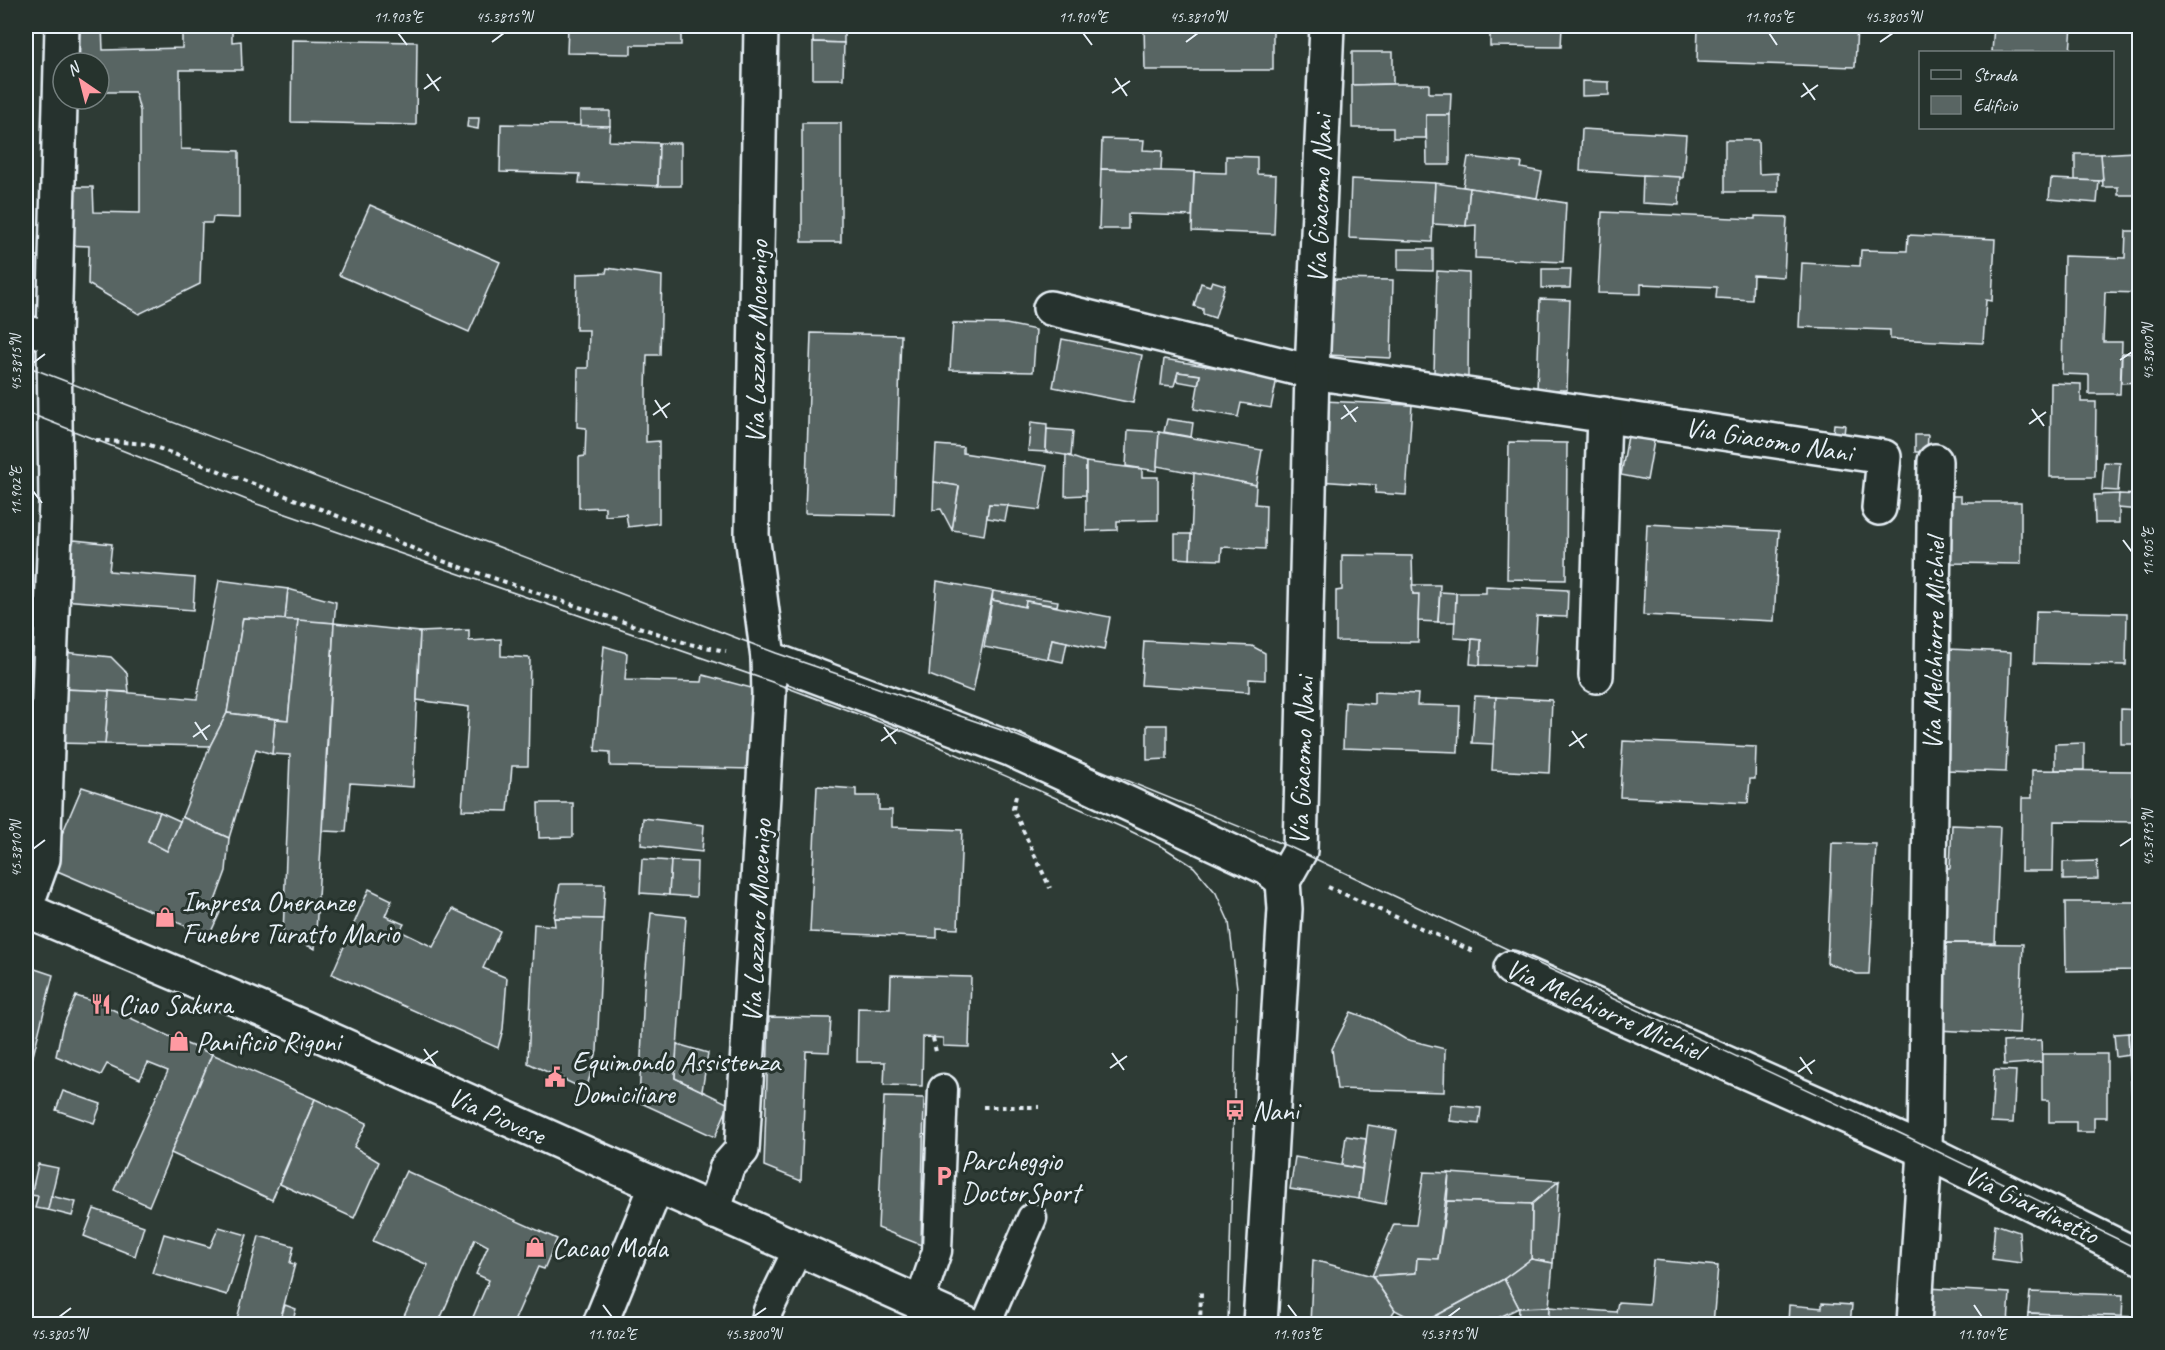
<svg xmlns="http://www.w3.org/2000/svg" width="2165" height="1350" font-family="Caveat,sans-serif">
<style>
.building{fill:#596563;stroke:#e8f1f8;stroke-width:1.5}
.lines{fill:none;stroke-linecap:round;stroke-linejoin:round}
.service-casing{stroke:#e8f1f8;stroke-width:33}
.minor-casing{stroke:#e8f1f8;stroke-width:38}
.tertiary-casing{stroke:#e8f1f8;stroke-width:38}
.secondary-casing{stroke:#e8f1f8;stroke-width:38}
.path{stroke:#e8f1f8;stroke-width:4;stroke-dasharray:4.5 4.5;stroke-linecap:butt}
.service{stroke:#26332d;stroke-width:28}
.minor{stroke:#26332d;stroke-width:33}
.tertiary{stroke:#26332d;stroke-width:33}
.secondary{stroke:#26332d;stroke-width:33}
.tram{stroke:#e8f1f8;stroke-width:1.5}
.ticks{fill:none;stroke:#e8f1f8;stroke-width:2}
.labels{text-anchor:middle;stroke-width:6;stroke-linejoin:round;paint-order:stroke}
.street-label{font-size:28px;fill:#e8f1f8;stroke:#26332d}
.poi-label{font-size:28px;fill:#e8f1f8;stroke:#26332d;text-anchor:start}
.neatline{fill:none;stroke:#e8f1f8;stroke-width:2}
.ticks-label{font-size:15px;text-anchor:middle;fill:#e8f1f8}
</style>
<rect width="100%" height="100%" fill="#2e3b35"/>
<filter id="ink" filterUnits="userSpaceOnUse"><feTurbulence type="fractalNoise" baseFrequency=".0167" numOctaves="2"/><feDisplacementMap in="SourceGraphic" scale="12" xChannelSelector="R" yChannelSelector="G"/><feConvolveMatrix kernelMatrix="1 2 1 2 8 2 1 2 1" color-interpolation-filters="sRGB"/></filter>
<g filter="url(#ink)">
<g class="building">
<path d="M66 26H102L103 50 182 48V26H232V42L241 41 242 70H180L181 149 239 151V218L213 217 212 223H202L200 284 139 314 88 284 89 246 63 245 65 187H93L94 212 140 213V111L135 92H99V63H66Z"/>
<path d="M568 26H681V45H631V54L567 53Z"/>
<path d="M1144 26H1273V70H1145Z"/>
<path d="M1490 26H1562L1561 47 1490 46Z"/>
<path d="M1698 26H1857L1855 67 1697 62Z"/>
<path d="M1994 26H2072L2070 52H1992Z"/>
<path d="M813 28H844V43L813 42Z"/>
<path d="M292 40 417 42 416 125 291 122Z"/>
<path d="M813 42 844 43 843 79H813Z"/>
<path d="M1352 52H1393V84L1352 85Z"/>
<path d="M1582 81 1609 82V95L1582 96Z"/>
<path d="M1393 84H1429V93H1451L1450 115H1426V138H1393V128H1352V85Z"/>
<path d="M580 111H610V126L580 127Z"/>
<path d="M1426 115H1450V165H1427Z"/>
<path d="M468 118H479L478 129 467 127Z"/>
<rect x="802" y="123" width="39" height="119"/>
<path d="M501 124 610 126 609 141 659 143 658 186 579 183 580 174 500 172Z"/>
<path d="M1582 129 1686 135 1683 178 1580 171Z"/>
<path d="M2135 137 2140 138V195H2118V187H2103L2101 154 2134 152Z"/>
<path d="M1102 139 1144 140 1143 150 1162 151 1161 171 1101 169Z"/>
<path d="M1725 140H1758L1759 174 1778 173V192H1725Z"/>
<path d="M659 143H681V186H658Z"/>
<path d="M2075 154H2101L2103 181 2075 180Z"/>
<path d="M1226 156 1257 157V174L1276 175 1274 234 1192 231 1194 172 1226 173Z"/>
<path d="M1468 157 1522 163 1521 168 1542 172 1537 198 1463 187Z"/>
<path d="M1101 169 1194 172 1192 216 1128 214V229H1099Z"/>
<path d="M1643 175 1680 177 1679 205 1642 203Z"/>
<path d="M1351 179 1435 183 1432 242 1349 238Z"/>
<path d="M2051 179 2099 181 2097 203 2049 199Z"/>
<path d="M1435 183 1470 188 1466 226 1433 224Z"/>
<path d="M1470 188 1566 203 1563 262 1475 258 1476 225 1466 226Z"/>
<path d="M370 205 500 262 469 332 339 275Z"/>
<path d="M1602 212 1755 219V216L1787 217 1784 277 1753 275 1752 300 1716 298 1717 287 1641 284V294L1598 293Z"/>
<path d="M2126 231H2140V293L2105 292 2103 342H2122L2120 394H2089V375L2062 374 2064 256 2125 258Z"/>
<path d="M1908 235 1995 239 1992 301 1986 300 1983 343 1890 339V330L1799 327 1802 263 1860 266 1861 250 1907 251Z"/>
<path d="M1398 249H1433V271L1398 270Z"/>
<path d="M607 268 662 276 660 355H647L646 391V442L659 441V523L628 527 626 514 605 516V507L579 508V457L585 456 586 428 577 427 578 368H588L589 330H576L577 274 606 273Z"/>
<path d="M1542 269H1571L1570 288H1542Z"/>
<path d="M1437 271 1469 273 1468 378 1434 372Z"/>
<path d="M1329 279 1393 280 1391 358 1327 355Z"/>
<path d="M1212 281 1225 285 1215 318 1203 314V309L1194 306 1201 283 1210 286Z"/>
<path d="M1540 299 1570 300 1567 390H1537Z"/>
<path d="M953 323 1006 324 1036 330 1033 372 950 370Z"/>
<path d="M811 333 901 335 895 515 805 513Z"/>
<path d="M1062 339 1142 355 1133 403 1053 387Z"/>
<path d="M2122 353 2140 354V382L2121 383Z"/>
<path d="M1164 359 1277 378 1271 408 1241 403 1238 417 1194 409 1200 375 1178 372 1174 386 1161 385Z"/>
<path d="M1178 372 1200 375 1198 385 1176 381Z"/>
<path d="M2051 383 2081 384V402H2096L2095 477H2050Z"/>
<path d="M1323 401 1412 405 1406 495 1375 493 1376 485 1318 481Z"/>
<path d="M1167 419 1193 423 1191 437 1164 432Z"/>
<path d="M1031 422 1047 424 1046 452 1028 451Z"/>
<path d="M1834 424 1845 425 1844 435 1833 434Z"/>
<path d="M1047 429 1073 431 1071 456 1046 452Z"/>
<path d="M1128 430 1159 432 1157 471 1126 466Z"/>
<path d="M1159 432 1262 450 1256 485 1157 466Z"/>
<path d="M1915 435H1928L1927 452H1915Z"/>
<path d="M1628 436 1654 441 1647 480 1621 475Z"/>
<path d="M1509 442 1567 443 1566 580 1507 579Z"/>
<path d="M936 445 963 447V453L1047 466 1040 510 989 504 984 535 952 530 959 486 934 482Z"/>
<path d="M1066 455 1086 462V495L1065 496Z"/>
<path d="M1086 462 1142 469V477H1158V520L1117 521V530L1086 531Z"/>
<path d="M2104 462 2120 463 2118 491 2102 490Z"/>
<path d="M1194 473 1256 485 1255 504 1266 505 1265 549 1222 547 1221 560 1190 559Z"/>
<path d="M934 482 959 486 952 530 941 509 933 510Z"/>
<path d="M2119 494V523H2095L2094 495Z"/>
<path d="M2119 494 2140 495V510L2118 508Z"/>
<path d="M1948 496H1961V502H2021V564L1948 563Z"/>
<path d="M989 504 1008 505 1005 521 987 518Z"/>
<path d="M1647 524 1779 531 1774 621 1643 615Z"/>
<path d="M1175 534H1191L1190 559 1175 558Z"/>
<path d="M74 540 112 544 109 571 195 578 193 610 62 600 64 568Z"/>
<path d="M1342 555 1412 556 1413 594H1419L1418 642 1336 641V591L1342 590Z"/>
<path d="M219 580 288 589 285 620 243 618 227 713 210 746 105 744 109 691 197 699Z"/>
<path d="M937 581 993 591 973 692 929 675Z"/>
<path d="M1412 585H1440L1438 622 1418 621 1419 594H1413Z"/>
<path d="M1486 586 1568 590 1567 617 1537 616 1534 667 1480 665 1481 640 1454 638 1456 593H1486Z"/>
<path d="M288 589 336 602 334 623 285 620Z"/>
<path d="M993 591 1058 601 1057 606 1026 601 1025 607 992 600Z"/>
<path d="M1440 592 1456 593 1455 622H1438Z"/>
<path d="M992 600 1025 607 1026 601 1110 617 1104 650 1052 639 1048 659 984 647Z"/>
<path d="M2036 611 2127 613 2126 665 2034 663Z"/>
<path d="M243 618 298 620 288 720 227 713Z"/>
<path d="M298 620 334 623 315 949 283 935 290 755 272 754 275 719 288 720Z"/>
<path d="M334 623 420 632 413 787 350 783 346 832 323 831Z"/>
<path d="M469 630V641L501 639V656L530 658 528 766H512L508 811 462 810 469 707 417 700 420 632Z"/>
<path d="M1052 639 1067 642 1063 662 1048 659Z"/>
<path d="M1472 639 1481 640 1480 665 1470 664Z"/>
<path d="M1144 641 1252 646 1265 653V680L1249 679V692L1141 685Z"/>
<path d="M604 646 627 653 625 680 702 682 703 675 755 689 752 769 610 766V752L595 751Z"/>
<path d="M1949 649 2011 652 2006 772 1945 770Z"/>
<path d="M63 652 111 657 127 673 129 692 62 689Z"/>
<path d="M62 689 109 691 105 744 54 743Z"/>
<path d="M1374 692 1418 694 1417 705 1460 706 1458 752 1343 748 1345 702 1374 704Z"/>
<path d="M1475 696 1496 697 1494 744 1472 743Z"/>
<path d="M1496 697 1552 700 1549 773 1492 770Z"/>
<path d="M2121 709 2140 710V744H2121Z"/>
<path d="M227 713 275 719 272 754 256 749 229 838 182 817 210 746Z"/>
<path d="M1147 725H1167V759L1147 760Z"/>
<path d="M1623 741 1756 747 1755 779H1750L1748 803 1620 797Z"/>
<path d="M2084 743V770H2055V744Z"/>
<path d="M2032 770 2132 771V795H2140V822L2054 821 2053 871H2021L2022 798H2032Z"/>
<path d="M817 786 856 789V796H879V810H892V827L962 830 958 929 937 928V938L810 932Z"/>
<path d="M82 787 160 812 148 841 167 851 182 817 229 838 226 871 215 901 223 906 209 936 48 867Z"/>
<path d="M538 803H573V837L539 838Z"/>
<path d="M160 812 180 821 167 851 148 841Z"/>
<path d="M643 818 704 825 702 852 641 845Z"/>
<path d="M1952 825 2000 827 1995 943H1940L1944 868H1950Z"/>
<path d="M1832 843 1876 844 1869 974H1857L1827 963Z"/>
<path d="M642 859 671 861 669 895 640 893Z"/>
<path d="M671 861 697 862 696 897 669 895Z"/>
<path d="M2097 861 2098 879 2063 880V862Z"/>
<path d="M560 884H605L603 919 554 918Z"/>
<path d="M369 889 392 900 385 916 404 924 400 931 433 947 453 909 500 931 483 968 507 978 503 1029 498 1048 332 974Z"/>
<path d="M2065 902H2140V970L2066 971Z"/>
<path d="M651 913 686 917 675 1078 729 1104 715 1137 639 1102 644 989Z"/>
<path d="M554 918 603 919 597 1051 586 1090 528 1063 534 924 555 926Z"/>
<path d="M1940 943 2023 944 2019 1034 1936 1030Z"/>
<path d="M26 966 53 975 26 1084Z"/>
<path d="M891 975 971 977 969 1047 943 1046V1038L923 1037 922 1086 884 1085 885 1062H857L858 1008 890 1009Z"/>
<path d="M76 996 101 1004 179 1041 212 1054 149 1206 114 1190 168 1071 148 1063 140 1079 107 1064 101 1075 56 1056 62 1028Z"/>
<path d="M1351 1012 1373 1020 1405 1039 1445 1049 1444 1092 1337 1089 1332 1049Z"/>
<path d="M769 1017 831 1018 829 1052 806 1051 801 1181 764 1166Z"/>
<path d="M2140 1032V1116H2133L2128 1033Z"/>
<path d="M2128 1033 2129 1055 2116 1057 2114 1034Z"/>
<path d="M2041 1040 2042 1062 2004 1065 2003 1042Z"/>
<path d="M677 1044 708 1053 702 1091 675 1078Z"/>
<path d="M212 1054 315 1099 272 1200 171 1153Z"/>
<path d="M2042 1054H2107V1117H2094V1132H2076V1122H2049V1100H2042Z"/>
<path d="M1994 1070 2016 1071 2013 1123 1991 1122Z"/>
<path d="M63 1091 101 1104 94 1123 56 1110Z"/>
<path d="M884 1097 924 1098 921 1245 878 1228Z"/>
<path d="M315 1099 367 1123 354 1147 379 1162 354 1218 280 1184Z"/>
<path d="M1452 1105 1481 1108 1479 1124 1450 1121Z"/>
<path d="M1368 1125 1397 1130 1385 1204 1359 1199Z"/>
<path d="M1346 1136 1366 1139 1362 1169 1342 1165Z"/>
<path d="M1295 1157 1362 1169 1359 1199 1290 1189Z"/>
<path d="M38 1164 58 1168 48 1210 35 1208 38 1196 31 1195Z"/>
<path d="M406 1171 557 1239 544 1269 538 1267 513 1324H470L489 1280 476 1274 488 1246 475 1239 438 1324H423L404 1316 428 1265 373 1241Z"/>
<path d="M1424 1172 1449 1173 1438 1259 1417 1258 1416 1273 1372 1276 1394 1224 1416 1225Z"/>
<path d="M1449 1173 1559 1181 1532 1204 1447 1201Z"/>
<path d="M1559 1181 1553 1263 1531 1259 1532 1204Z"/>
<path d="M51 1196 76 1202 72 1216 48 1210Z"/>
<path d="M1447 1201 1532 1204 1531 1259 1504 1279 1421 1324 1395 1310 1372 1276 1416 1273 1417 1258 1438 1259Z"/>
<path d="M94 1209 144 1226 135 1256 84 1236Z"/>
<path d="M1995 1224 2019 1232 2021 1263 1992 1259Z"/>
<path d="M219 1227 247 1235 227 1295 152 1273 164 1234 210 1247Z"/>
<path d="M259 1236 294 1246 290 1263 295 1264 279 1324H246L247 1322 237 1319Z"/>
<path d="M1531 1259 1553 1263 1549 1307 1519 1308 1504 1279Z"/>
<path d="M1313 1260 1372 1276 1395 1310 1386 1324H1310Z"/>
<path d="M1653 1260 1718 1266 1713 1324H1548L1549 1307 1616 1312 1618 1302 1649 1304Z"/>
<path d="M1504 1279 1519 1308 1485 1324H1421Z"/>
<path d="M1928 1288 2010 1293 2008 1324H1926Z"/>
<path d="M2030 1292 2123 1295 2122 1317 2028 1313Z"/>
<path d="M1822 1303 1852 1305 1850 1324H1788L1789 1305 1822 1308Z"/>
<path d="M285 1305 296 1309 292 1324H279Z"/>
<path d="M1549 1307 1548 1324H1518L1519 1308Z"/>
<path d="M2028 1313 2140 1317V1324H2027Z"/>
</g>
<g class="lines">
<g class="service-casing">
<g id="service">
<path d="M26 330 54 338"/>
<path d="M919 1304 937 1251 943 1089"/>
<path d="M765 1324 768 1311 798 1249"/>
<path d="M986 1324 1032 1218"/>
</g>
</g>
<g class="minor-casing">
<g id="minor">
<path d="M1050 308 1312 372 1884 457 1879 508"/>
<path d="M768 658 1010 749 1267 868 1283 881"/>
<path d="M1596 676 1604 414"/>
<path d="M26 906 43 859 56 501 54 338 62 26"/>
<path d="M1511 968 1925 1151 2140 1257"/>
<path d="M713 1212 727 1167 742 1150 769 694 768 658 752 535 761 26"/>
<path d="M1260 1324 1285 909 1283 881 1300 851 1312 372 1327 26"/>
<path d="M1914 1324 1925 1151 1935 461"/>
</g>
</g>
<g class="tertiary-casing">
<path id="tertiary" d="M600 1324 656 1187"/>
</g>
<g class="secondary-casing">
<path id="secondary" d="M26 910 298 1025 967 1324"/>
</g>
<g class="path">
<path d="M96 440 147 444 326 511 440 560 689 644 726 651"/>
<path d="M1016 796 1013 809 1050 888"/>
<path d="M1328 887 1475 952"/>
<path d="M933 1038 936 1052"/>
<path d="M983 1107H1039"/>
<path d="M1200 1324 1201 1292"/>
</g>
<use href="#service" class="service"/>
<use href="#minor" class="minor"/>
<use href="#tertiary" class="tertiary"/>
<use href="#secondary" class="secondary"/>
<g class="tram">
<path d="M26 366 776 653 1010 733 1292 848 1908 1137 2140 1250"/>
<path d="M26 412 257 504 772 682 906 732 1126 829 1163 847 1194 867 1216 893 1229 922 1237 988 1228 1324"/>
</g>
</g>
</g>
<path class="ticks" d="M398 33 407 45M1083 33 1092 45M1769 33 1777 45M492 42 504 33M1186 42 1198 33M1880 42 1893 33M427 74 439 91M1115 78 1127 96M1803 83 1815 100M424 89 441 77M1112 93 1130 81M1801 97 1818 85M2120 360 2132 352M33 363 45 354M655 400 667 418M1344 405 1356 422M2032 409 2044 426M653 415 670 403M1341 419 1358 407M2029 424 2046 412M33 491 42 503M2123 540 2132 552M195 722 207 740M884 727 896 744M1572 731 1584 748M193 737 210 725M881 741 898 729M1569 746 1587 734M2120 846 2132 838M33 849 45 840M424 1049 436 1066M1112 1053 1124 1070M1800 1057 1812 1074M421 1063 438 1051M1110 1068 1127 1056M1798 1072 1815 1060M603 1305 612 1317M1288 1305 1297 1317M1974 1305 1982 1317M59 1317 71 1308M753 1317 766 1308M1448 1317 1460 1308"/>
<defs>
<g id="shop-bare" transform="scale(1.62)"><path d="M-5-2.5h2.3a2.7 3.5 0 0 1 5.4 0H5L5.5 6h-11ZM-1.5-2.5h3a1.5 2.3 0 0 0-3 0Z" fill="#ff9aa2" stroke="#26332d" stroke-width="2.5" paint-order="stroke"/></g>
<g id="restaurant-bare" transform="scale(1.62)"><path d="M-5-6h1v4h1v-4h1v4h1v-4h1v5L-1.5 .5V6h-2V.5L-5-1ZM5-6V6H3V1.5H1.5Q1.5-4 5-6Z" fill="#ff9aa2" stroke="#26332d" stroke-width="2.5" paint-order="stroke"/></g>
<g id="civic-bare" transform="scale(1.62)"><path d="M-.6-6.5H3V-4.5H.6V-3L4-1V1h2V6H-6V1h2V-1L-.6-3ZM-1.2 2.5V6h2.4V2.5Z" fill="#ff9aa2" stroke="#26332d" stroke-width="2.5" paint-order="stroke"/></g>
<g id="bus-bare" transform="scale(1.62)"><path d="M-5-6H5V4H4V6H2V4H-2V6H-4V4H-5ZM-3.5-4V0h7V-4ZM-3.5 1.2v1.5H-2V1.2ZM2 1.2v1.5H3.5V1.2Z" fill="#ff9aa2" stroke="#26332d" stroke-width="2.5" paint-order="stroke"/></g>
<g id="parking-bare" transform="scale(1.62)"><path d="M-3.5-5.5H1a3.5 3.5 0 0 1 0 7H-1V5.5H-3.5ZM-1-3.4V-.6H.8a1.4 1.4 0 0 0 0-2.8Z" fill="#ff9aa2" stroke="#26332d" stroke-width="2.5" paint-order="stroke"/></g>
</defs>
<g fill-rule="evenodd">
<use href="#shop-bare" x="165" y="917"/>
<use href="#restaurant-bare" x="101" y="1004"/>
<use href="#shop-bare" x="179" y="1041"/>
<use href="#civic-bare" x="555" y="1077"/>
<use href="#bus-bare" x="1235" y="1110"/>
<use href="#parking-bare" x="944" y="1176"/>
<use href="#shop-bare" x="535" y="1247"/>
</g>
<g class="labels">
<g class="street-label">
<text transform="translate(1319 199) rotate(-88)" y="10">Via Giacomo Nani</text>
<text transform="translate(756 342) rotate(-89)" y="10">Via Lazzaro Mocenigo</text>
<text transform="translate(1769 439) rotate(9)" y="10">Via Giacomo Nani</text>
<text transform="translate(1933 644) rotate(-89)" y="10">Via Melchiorre Michiel</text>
<text transform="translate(1301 761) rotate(-88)" y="10">Via Giacomo Nani</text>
<text transform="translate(756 921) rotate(-87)" y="10">Via Lazzaro Mocenigo</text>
<text transform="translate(1605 1009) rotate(24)" y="10">Via Melchiorre Michiel</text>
<text transform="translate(497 1115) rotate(24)" y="10">Via Piovese</text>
<text transform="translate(2032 1204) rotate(26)" y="10">Via Giardinetto</text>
</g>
<g class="poi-label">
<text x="182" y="911">Impresa Oneranze<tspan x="182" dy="32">Funebre Turatto Mario</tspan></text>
<text x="118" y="1014">Ciao Sakura</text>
<text x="196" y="1051">Panificio Rigoni</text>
<text x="572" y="1071">Equimondo Assistenza<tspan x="572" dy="32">Domiciliare</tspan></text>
<text x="1252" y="1120">Nani</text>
<text x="961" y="1170">Parcheggio<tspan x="961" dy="32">DoctorSport</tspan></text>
<text x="552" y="1257">Cacao Moda</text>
</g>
</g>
<rect width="2165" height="1350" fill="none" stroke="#26332d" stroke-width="66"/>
<rect x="1919" y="51" width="195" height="78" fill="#26332d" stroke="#747f7e" stroke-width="1.5"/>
<rect x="1931" y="70" width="30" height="9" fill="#26332d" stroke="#747f7e" stroke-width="1.5"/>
<text x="1973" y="81" font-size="18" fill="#e8f1f8">Strada</text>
<rect x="1931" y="96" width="30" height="18" fill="#596563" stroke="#747f7e" stroke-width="1.5"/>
<text x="1973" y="111" font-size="18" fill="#e8f1f8">Edificio</text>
<g transform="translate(81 81) rotate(325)"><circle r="28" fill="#26332d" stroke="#747f7e" stroke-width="1.5"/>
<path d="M0-4.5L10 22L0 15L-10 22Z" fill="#ff9aa2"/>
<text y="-9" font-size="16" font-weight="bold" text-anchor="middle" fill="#e8f1f8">N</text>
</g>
<rect x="33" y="33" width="2099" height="1284" class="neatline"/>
<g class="ticks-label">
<text x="398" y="22">11.903°E</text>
<text x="504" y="22">45.3815°N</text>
<text x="1083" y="22">11.904°E</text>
<text x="1198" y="22">45.3810°N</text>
<text x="1769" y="22">11.905°E</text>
<text x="1893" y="22">45.3805°N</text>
<text transform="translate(2148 352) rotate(-90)" y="5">45.3800°N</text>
<text transform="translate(16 363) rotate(-90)" y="5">45.3815°N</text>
<text transform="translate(16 491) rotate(-90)" y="5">11.902°E</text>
<text transform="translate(2148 552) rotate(-90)" y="5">11.905°E</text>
<text transform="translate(2148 838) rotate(-90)" y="5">45.3795°N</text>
<text transform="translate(16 849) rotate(-90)" y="5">45.3810°N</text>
<text x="59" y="1339">45.3805°N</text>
<text x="612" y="1339">11.902°E</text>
<text x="753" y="1339">45.3800°N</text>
<text x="1297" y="1339">11.903°E</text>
<text x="1448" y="1339">45.3795°N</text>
<text x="1982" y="1339">11.904°E</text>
</g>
</svg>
